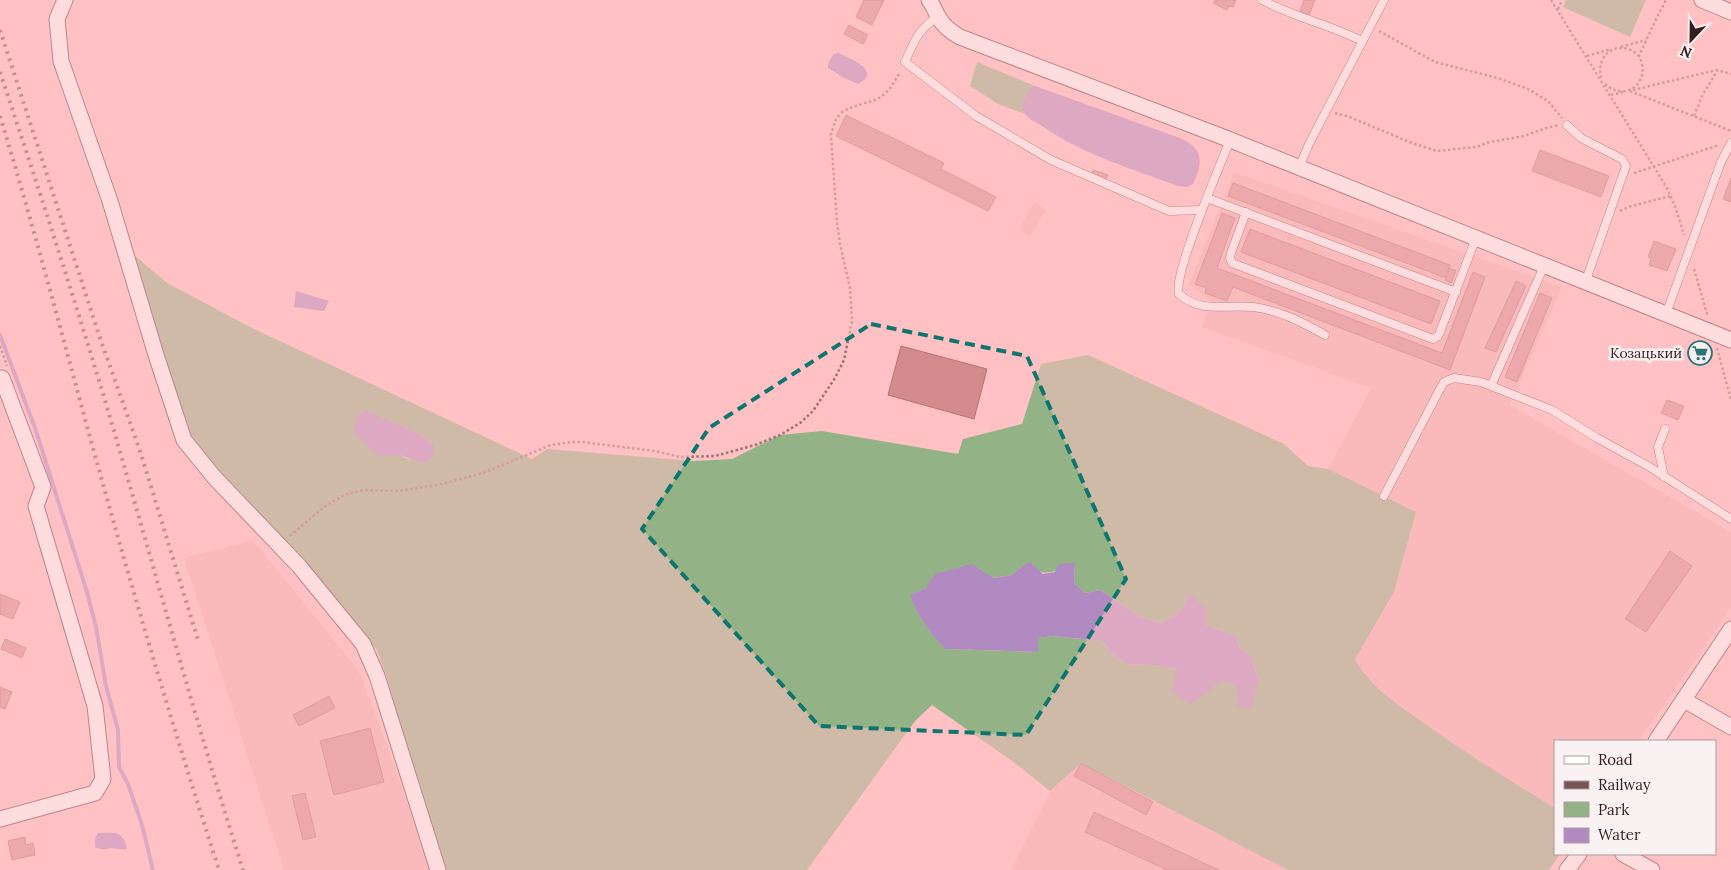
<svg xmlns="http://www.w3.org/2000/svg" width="1731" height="870" font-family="Lora,serif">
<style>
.built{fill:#f3b1b3}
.green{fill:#93b286;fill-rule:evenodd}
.water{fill:#b28ac2}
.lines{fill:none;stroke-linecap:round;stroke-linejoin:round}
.stream{stroke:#b28ac2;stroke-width:4}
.building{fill:#d48b8e;stroke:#b87175}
.service-casing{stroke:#793a3f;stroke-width:9}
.minor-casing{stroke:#793a3f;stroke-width:17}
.path{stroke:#9e7173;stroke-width:2.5;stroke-dasharray:2.5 2.5;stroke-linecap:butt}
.service{stroke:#fff;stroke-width:8}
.minor{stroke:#fff;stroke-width:15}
.rail{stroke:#7a5355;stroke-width:4;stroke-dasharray:2.5 5;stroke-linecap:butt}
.marked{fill:none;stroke:#0f766e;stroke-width:4;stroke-dasharray:10 6;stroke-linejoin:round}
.labels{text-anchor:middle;stroke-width:5;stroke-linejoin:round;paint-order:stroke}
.poi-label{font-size:14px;fill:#371b1d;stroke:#faf2f2;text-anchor:end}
</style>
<rect width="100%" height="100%" fill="#ffc1c3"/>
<g class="built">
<path d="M1234 172 1562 287 1510 405 1731 532V608L1639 741H1555V808L1468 755 1388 697 1361 672 1355 659 1394 592 1416 512 1328 469 1371 388 1202 327 1211 301 1189 284Z"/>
<path d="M1034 202 1046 210 1030 236 1019 229Z"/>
<path d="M253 540 352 662 362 678 432 870H284L184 558Z"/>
<path d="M1081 763 1288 870H1011L1050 791Z"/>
</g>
<g class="green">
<path d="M1566 0H1646L1630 37 1563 7Z"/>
<path d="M977 62 1035 86 1033 87 1023 109 1025 114 998 104 970 86Z"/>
<path d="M135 256 167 283 252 328 532 459 547 449 694 461 732 459 780 435 822 431 958 454 963 439 1022 424 1041 364 1088 355 1284 444 1308 466 1328 469 1416 512 1394 592 1355 659C1369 686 1396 703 1421 721 1464 752 1509 780 1555 808V854H1560L1549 870H1288L1081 763 1050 791 1015 763 932 705 915 721 807 870H443L415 779 387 678 377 650 193 445V439L173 383 136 269ZM366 412 411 430 433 443 408 459 399 455 358 415ZM1075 563 1074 583 1085 593 1100 590 1142 618 1161 623 1181 611 1190 593 1206 625 1236 636 1239 647 1250 655 1259 681 1254 690 1253 701 1236 685 1177 669 1152 665 1127 664 1112 654 1103 641 1051 636 1038 638V652L946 649C929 631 918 619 911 595L926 588 1012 575 1022 566C1049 576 1049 574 1075 563Z"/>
</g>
<g class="water">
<path d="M838 53C849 58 884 71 858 84L844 78 828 68C828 62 831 58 834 54Z"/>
<path d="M1035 86 1180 138C1203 148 1204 162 1193 184L1187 187 1178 186C1132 169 1082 154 1042 126 1037 123 1030 119 1026 115 1021 109 1022 103 1026 97 1028 92 1030 88 1035 86Z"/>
<path d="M296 291 329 301 324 311 294 307Z"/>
<path d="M366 411 411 430 433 443 434 455 425 463 399 455 379 456 355 434V424L358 415Z"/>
<path d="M1030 562 1043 574 1055 572 1059 564 1075 563 1074 583 1085 593 1100 590 1142 618 1161 623 1181 611 1190 593 1207 611 1206 625 1236 636 1239 647 1250 655 1259 681C1254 690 1255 699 1250 708L1238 707 1236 685 1221 681 1191 704 1172 691 1177 669 1152 665 1127 664 1112 654 1103 641 1051 636 1038 638V652L945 649C929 631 918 618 910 595L926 588 935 574 972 564 993 578 1012 575 1022 566Z"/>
<path d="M98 833C114 832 124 831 127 849 120 850 119 849 113 848 103 848 108 852 95 847V838Z"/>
</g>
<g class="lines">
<path class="stream" d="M0 335 35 428 87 592 96 627 106 686 118 730 119 767 128 784 142 825 153 870"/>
</g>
<g class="building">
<path d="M864 0H884L872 25 856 17Z"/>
<path d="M1215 0H1236L1233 7 1229 6 1227 10 1213 3Z"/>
<path d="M1304 0H1315L1309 15 1300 11Z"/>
<path d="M849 25 868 35 863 44 844 34Z"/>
<path d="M846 115 944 163 941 169 996 197 988 211 836 136Z"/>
<path d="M1540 150 1609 176 1601 197 1532 171Z"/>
<path d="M1093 170 1108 175 1106 180 1091 175Z"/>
<path d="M1731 178V202L1723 199Z"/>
<path d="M1233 183 1450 265 1446 278 1228 196Z"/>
<path d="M1222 213 1235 218 1217 268 1442 353 1473 272 1485 277 1450 370 1233 287 1227 301 1205 293 1206 288 1195 284Z"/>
<path d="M1250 229 1440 301 1431 324 1241 252Z"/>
<path d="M1654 241 1676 249 1667 271 1649 265 1651 258 1648 257Z"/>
<path d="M1449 268 1456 271 1451 283 1445 280Z"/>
<path d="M1516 281 1526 286 1496 352 1485 348Z"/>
<path d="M1540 293 1552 298 1517 382 1505 377Z"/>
<path d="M1692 344 1712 352 1708 362 1688 354Z"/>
<path d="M901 346 987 369 974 419 888 395Z"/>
<path d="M1667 400 1684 406 1678 420 1661 413Z"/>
<path d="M1670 551 1692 566 1646 632 1625 619Z"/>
<path d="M0 594 20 602 13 619 0 614Z"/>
<path d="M5 639 26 648 22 658 1 649Z"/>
<path d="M0 687 12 692 5 709 0 707Z"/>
<path d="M329 696 335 708 299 726 293 715Z"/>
<path d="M370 728 384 782 334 795 320 741Z"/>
<path d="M1081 763 1153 802 1146 815 1074 776Z"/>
<path d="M305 793 316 837 303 840 292 796Z"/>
<path d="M1094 812 1219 870H1167L1085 832Z"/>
<path d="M25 837 26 845 33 843 35 855 12 860 8 841Z"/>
</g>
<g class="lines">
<g class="service-casing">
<g id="service">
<path d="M1262 0C1294 17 1330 25 1362 41"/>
<path d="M938 17C918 29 914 42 905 62L976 116 1051 160 1169 211 1202 210"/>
<path d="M1567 125 1581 138 1622 159 1626 166 1585 283"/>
<path d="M1230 140C1221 164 1172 276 1179 294 1201 314 1227 304 1253 307 1279 310 1302 322 1325 335"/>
<path d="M1299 168 1309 144 1384 0"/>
<path d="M1207 198 1456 292"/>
<path d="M1246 212 1231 253 1230 258 1232 263 1433 339 1438 336 1440 332 1476 238"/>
<path d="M1666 314 1721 162 1731 143"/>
<path d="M1491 386 1544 266"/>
<path d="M1664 477 1658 447 1665 429"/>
<path d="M1384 496 1441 387 1444 382 1454 378 1481 382 1552 410 1597 438 1648 466 1731 519"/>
</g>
</g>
<g class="minor-casing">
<g id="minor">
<path d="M65 0 57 19 61 61 110 201 156 355 184 440 214 477 299 566 363 644 377 676 438 870"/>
<path d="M929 0C934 6 935 12 939 18 944 27 951 32 960 37L1223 137 1731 340"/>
<path d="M1702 0 1731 12"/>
<path d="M1684 700 1731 727"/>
<path d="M1656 741 1731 629"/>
<path d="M0 819 95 793 103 779 95 706 36 506 43 487 2 378"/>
<path d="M1623 854 1652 870"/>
<path d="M1567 870 1579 854"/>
</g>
</g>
<g class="path">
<path d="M1551 0 1667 188 1676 209 1684 235"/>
<path d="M1558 9 1562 0"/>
<path d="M1379 31 1435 62 1498 78 1528 89 1548 101 1562 118"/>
<path d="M1621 47 1646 40"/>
<path d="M1587 56 1611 49"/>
<path d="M1601 78C1595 52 1621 38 1639 56"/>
<path d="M1605 84C1627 103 1652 81 1639 56L1656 19 1666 0"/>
<path d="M1633 90 1717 70 1731 74"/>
<path d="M1630 91 1731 131"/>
<path d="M1611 95 1623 92"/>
<path d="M1335 113 1347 116 1412 143 1437 151 1476 147 1490 142 1524 136 1546 128 1559 125"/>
<path d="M1694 116 1703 94 1717 71"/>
<path d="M1634 173 1719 145"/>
<path d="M1620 211 1631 206 1671 196"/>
<path d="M1694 269 1708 317"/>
<path d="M0 346 7 366"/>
<path d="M1717 348 1731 400"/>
<path d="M290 536 324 507 344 495 363 490 399 491 442 484 483 473 551 445 572 442H582L655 451 680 457 715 456 755 445 780 435 800 423 813 411 835 378 844 360 852 321 850 288 840 244 837 223 831 134 836 119 842 112C873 96 880 109 900 72"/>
</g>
<use href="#service" class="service"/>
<use href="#minor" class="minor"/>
<g class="rail">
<path d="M0 30 99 335 141 454 198 640"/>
<path d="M0 72C35 177 69 282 101 387 149 548 192 710 243 870"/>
<path d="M0 116C28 208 53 301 78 393 121 553 168 712 219 870"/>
</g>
</g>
<path d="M0 0H1731V870H0ZM871 324 1027 356 1126 579 1026 735 819 726 642 529 709 428Z" fill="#ffc1c3" fill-opacity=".55" fill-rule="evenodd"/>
<path class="marked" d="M871 324 1027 356 1126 579 1026 735 819 726 642 529 709 428Z"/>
<defs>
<g id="supermarket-ring" transform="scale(1.25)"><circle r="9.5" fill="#faf2f2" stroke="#297474" stroke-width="1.5"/><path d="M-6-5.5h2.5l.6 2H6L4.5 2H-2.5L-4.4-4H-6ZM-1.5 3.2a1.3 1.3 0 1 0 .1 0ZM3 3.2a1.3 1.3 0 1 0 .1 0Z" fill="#297474"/></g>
</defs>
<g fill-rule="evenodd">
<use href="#supermarket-ring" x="1700" y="353"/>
</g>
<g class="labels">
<g class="poi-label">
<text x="1682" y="358">Козацький</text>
</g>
</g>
<rect x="1554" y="740" width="162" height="115" fill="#faf2f2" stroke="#ac9c9d"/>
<rect x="1564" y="756" width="25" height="8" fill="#ffffff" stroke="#ac9c9d"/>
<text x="1598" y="765" font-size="15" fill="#371b1d">Road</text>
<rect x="1564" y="781" width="25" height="8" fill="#7a5355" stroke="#ac9c9d"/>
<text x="1598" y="790" font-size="15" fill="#371b1d">Railway</text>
<rect x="1564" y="802" width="25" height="15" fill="#93b286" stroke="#ac9c9d"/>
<text x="1598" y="815" font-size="15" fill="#371b1d">Park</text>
<rect x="1564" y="828" width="25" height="15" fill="#b28ac2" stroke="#ac9c9d"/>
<text x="1598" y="840" font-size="15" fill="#371b1d">Water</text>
<g transform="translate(1691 40) rotate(202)" stroke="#faf2f2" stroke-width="4" paint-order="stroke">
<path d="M0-4L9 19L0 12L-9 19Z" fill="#371b1d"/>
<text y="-8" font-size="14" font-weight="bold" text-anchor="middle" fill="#371b1d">N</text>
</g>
</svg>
